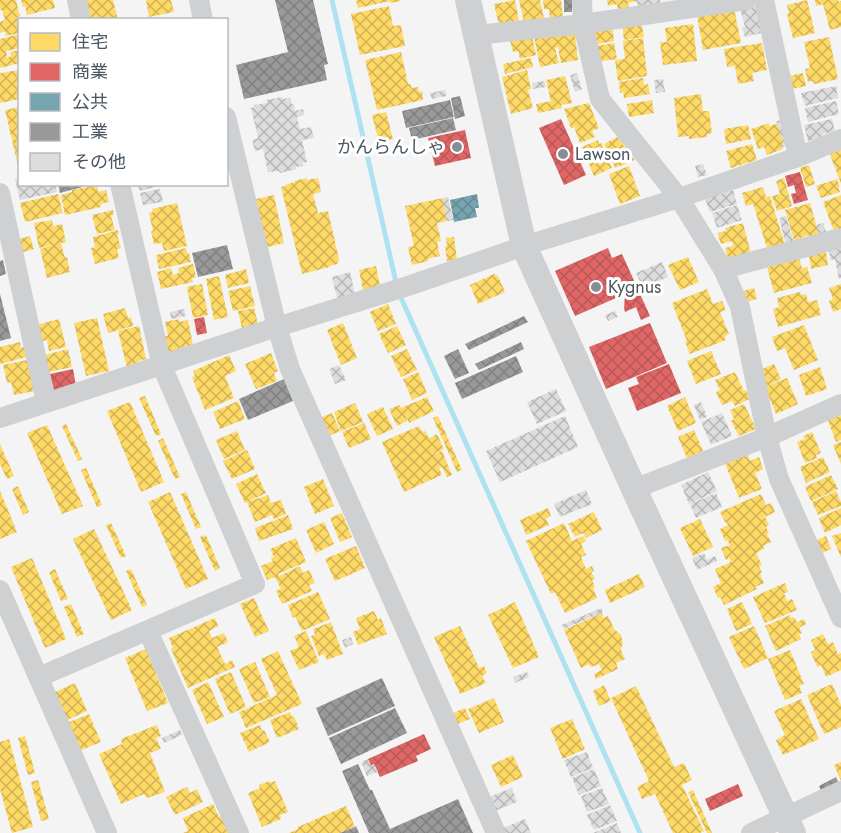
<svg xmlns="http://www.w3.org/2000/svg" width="841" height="833" font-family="Jost,'Noto Sans JP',sans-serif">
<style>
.homes{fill:url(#homes-cross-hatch)}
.shops{fill:url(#shops-cross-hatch)}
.public{fill:url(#public-cross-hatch)}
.industry{fill:url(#industry-cross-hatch)}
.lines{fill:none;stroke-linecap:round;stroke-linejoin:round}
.stream{stroke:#aee2f0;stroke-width:5}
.building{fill:url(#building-cross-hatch)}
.minor{stroke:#ced0d2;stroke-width:20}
.tertiary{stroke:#ced0d2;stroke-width:26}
.poi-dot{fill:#868d94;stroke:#fff;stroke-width:2}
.labels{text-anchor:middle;stroke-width:6;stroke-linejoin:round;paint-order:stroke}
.poi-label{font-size:18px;fill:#4a5661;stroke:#fff;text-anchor:start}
</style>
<defs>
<pattern id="homes-cross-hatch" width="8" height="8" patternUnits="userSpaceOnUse" patternTransform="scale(1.5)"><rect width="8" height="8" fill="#ffd966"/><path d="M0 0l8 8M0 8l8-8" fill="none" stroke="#d0b357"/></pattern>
<pattern id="shops-cross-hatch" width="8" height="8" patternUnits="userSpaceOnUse" patternTransform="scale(1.5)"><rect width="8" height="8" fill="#e06666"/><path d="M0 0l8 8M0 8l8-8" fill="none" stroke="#b85757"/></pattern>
<pattern id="public-cross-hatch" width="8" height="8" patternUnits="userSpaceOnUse" patternTransform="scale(1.5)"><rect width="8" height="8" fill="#76a5af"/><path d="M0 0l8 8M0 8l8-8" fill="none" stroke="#638992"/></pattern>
<pattern id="industry-cross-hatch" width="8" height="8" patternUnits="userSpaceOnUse" patternTransform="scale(1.5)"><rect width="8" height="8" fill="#999"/><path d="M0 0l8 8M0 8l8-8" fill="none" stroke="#7f8080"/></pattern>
<pattern id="building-cross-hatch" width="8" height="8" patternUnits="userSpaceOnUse" patternTransform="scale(1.5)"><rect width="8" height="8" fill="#ddddde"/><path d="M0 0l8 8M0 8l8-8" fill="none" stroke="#b5b6b7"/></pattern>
</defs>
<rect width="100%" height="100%" fill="#f4f4f4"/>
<g class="homes">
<path d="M0 0H16L20 16 17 17 20 33 6 36 5 31 0 33V22L5 20 2 10H0Z"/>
<path d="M21 0H53L55 8 27 15 25 6 23 7Z"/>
<path d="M84 0H113L118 20H89Z"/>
<path d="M146 0H171L174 12 149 17Z"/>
<path d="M356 0H400V1L390 3V1L358 8Z"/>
<path d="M515 0 519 21 499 25 494 4Z"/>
<path d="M519 0H540L544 18 524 22Z"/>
<path d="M543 0H561L563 18 550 20 549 9H544Z"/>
<path d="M607 0H636V1L628 3 629 8 618 10 617 4 608 6Z"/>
<path d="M807 0 815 33 793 38 787 14 789 13 787 5Z"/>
<path d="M815 0H838L839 2 841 1V27L830 30 823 4 816 6Z"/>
<path d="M389 6 393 26 401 25 405 46 360 55 351 14Z"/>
<path d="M734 8 741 43 703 50 697 15Z"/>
<path d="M641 21 644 37 624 40 622 23Z"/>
<path d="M693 24 697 61 663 65 660 42H667L665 28Z"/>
<path d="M612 25 614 41 593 45 591 33Z"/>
<path d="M20 34V48L6 51 7 58 11 56 10 52 20 50V63L0 68V39Z"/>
<path d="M575 34 578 60 561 63 558 47 555 48 559 63 540 67 534 36Z"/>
<path d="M532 36 536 55 520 59 518 51 513 52 510 40Z"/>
<path d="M829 37 838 79 814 84 813 81 808 82 805 69 810 68 804 42Z"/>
<path d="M643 38 647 76 618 81 615 60 625 59 623 41Z"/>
<path d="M614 43 617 59 595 62 597 46Z"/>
<path d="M762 43 767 70 752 73 754 81 738 84 735 66 727 67 724 49Z"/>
<path d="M401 52 408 84H410L412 88 418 87 419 92 422 91 423 100 377 110 365 60Z"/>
<path d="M531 58 533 67 505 74 503 64Z"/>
<path d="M20 70V99L0 103V73Z"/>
<path d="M527 70 531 89 528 90 533 108 511 114 502 77Z"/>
<path d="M803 73 806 86 792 89 789 76Z"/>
<path d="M565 76 572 103 561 105 562 108 538 113 536 104 551 101 546 80Z"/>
<path d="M643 78 644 85 648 84 650 94 624 98 623 92 620 93 619 82Z"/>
<path d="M701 94 703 111H709L712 133 707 134V137L689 139V136L678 137 674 98Z"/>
<path d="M652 100 654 113 629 117 627 104Z"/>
<path d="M589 103 599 128 592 131 595 137 580 143 574 127 571 128 564 109Z"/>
<path d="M20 107V170H19L5 110Z"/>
<path d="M386 112 393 139 379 142 372 115Z"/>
<path d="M769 123V126L777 124 784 143 781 144 783 149 767 155 764 147 758 149 751 129Z"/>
<path d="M748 125 751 139 726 144 724 129Z"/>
<path d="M617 137 635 160 615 168 604 144Z"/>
<path d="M598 140 599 144 601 143 612 168 594 176 582 147Z"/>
<path d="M752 144 757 160 731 168 726 151Z"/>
<path d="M841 148V184L829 152Z"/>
<path d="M809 165 815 184 806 187 800 168Z"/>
<path d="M629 166 640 196 620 204 609 174Z"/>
<path d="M307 178V180L318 178 321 192 313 194 318 213 328 211 339 259 337 264 330 266V267L302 274 281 187 285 186V185L295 182 294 181Z"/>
<path d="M784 178 792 206 777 211 772 196 780 194 776 181Z"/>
<path d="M837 179 840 187H838L840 192 821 198 816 186Z"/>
<path d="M97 185 98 192 106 190 109 202 101 204V207L65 215 61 195 72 192V190Z"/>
<path d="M763 187 766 197 770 196 785 245 768 251 753 204 746 206 742 193Z"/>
<path d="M58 194 63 213 25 222 20 203Z"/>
<path d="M274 195 284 243 263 248 252 200Z"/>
<path d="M841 195V231L835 234 823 202Z"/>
<path d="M443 198 447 221 437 223 441 241 437 242 440 256 427 259 428 261 412 265 408 247 414 246 405 206Z"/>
<path d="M177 203 187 246 164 251 162 243 154 244 151 231H153L149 213 153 212 152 209Z"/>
<path d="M810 203 820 238 810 241 809 235 794 240 785 210Z"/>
<path d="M113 210 114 215 111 216 115 230 97 234 92 215Z"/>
<path d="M52 220 53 226 62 224 66 242 61 243 65 258 67 257 70 272 47 278 40 249 52 245 39 248 34 223Z"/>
<path d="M743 223 751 254 728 260 725 248 733 246 732 241 721 244 717 233 726 231 725 228Z"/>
<path d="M118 230 119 234 117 235 121 248 117 249 119 258 95 264 91 248 95 247 93 237Z"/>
<path d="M30 236 34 249 20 253 16 240Z"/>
<path d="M454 237 457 260 447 261 445 246H447L446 238Z"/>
<path d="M186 248 187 253H189L191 262 159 269 156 255Z"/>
<path d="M826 252 828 265 811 269 809 255Z"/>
<path d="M798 254 802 268 807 267 812 283 774 293 766 263Z"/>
<path d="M688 257 699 282 680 290 668 265Z"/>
<path d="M193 264 196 277 192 278 193 282 161 289 157 272 171 268 173 275 179 273 178 268Z"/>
<path d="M376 266 380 286 363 290 359 270Z"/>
<path d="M246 269 249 283 228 288 225 275Z"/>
<path d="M494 274 498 276 505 292 478 304 470 285Z"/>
<path d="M219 276 228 317 214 320 206 279Z"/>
<path d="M202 284 208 315 193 318 187 287Z"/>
<path d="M841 284V309L833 312 829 301 833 299 829 288Z"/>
<path d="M250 286 255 306 233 311 228 291Z"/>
<path d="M754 288 757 299 746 302 743 291Z"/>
<path d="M707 289 713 304 722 301 726 310 720 312 729 334 725 336 726 340 690 354 685 342 687 341 672 303Z"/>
<path d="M800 292 801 295 806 294 808 302 817 300 821 315 778 327 773 309 779 307 777 298Z"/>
<path d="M388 304 396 324 378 331 370 312Z"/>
<path d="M125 308 128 318 131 317 133 326 108 333 103 314Z"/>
<path d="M254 308 258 324 242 328 238 311Z"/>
<path d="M97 318 109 371 86 376 74 323Z"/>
<path d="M59 319 66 347 49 351 47 340 40 342 36 325Z"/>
<path d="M179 319V322L188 320 193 345 179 348 180 351 163 355 164 336H168L165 322Z"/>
<path d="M343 323 357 358 341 365 327 330Z"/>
<path d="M804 325 818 360 794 370 785 348 777 351 772 337Z"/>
<path d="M139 326 146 359 138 361 139 366 127 368 118 331Z"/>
<path d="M397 326 406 345 388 353 379 334Z"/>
<path d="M20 342 21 348 24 347 27 357 0 364V347Z"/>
<path d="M68 349 72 367 49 372 45 355Z"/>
<path d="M407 349 417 370 401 377 391 356Z"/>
<path d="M711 351 721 374 696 384 687 361Z"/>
<path d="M271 353 278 371 274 373 277 381 256 389 245 364Z"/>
<path d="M229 355 236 371 225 376 234 398 205 410 192 377 195 376 193 371Z"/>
<path d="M27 360 34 391 14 395 11 382 7 383 3 365Z"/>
<path d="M774 364 781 379 767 386 762 369Z"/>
<path d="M820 367 827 389 806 396 799 375Z"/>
<path d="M418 372 427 393 412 400 403 379Z"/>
<path d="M735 372 744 391 746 390 750 399 735 406 732 401 722 405 716 392 720 390 715 380Z"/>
<path d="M787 378 798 404 776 414 765 387Z"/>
<path d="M145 396 161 434 156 436 139 398Z"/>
<path d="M427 397 434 411 409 423 405 414 407 421 397 426 389 409 400 405 401 408Z"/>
<path d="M685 397 696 423 678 431 667 406Z"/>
<path d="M238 401 245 419 220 429 213 412Z"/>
<path d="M130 402 164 482 141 492 107 411Z"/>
<path d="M355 403 363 422 341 431 334 412Z"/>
<path d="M744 404 756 429 739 436 731 421 734 419 730 410Z"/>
<path d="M383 407 393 429 377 436 367 414Z"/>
<path d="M332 413 340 431 327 437 319 418Z"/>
<path d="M837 414 838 417 841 415V440L836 442 827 418Z"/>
<path d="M438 416 462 470 457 472 433 418Z"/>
<path d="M364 423 371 439 349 448 342 432Z"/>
<path d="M66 424 82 459 78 461 62 426Z"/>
<path d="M47 425 83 506 62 514 27 433Z"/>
<path d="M419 426 422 432 425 431 429 438 437 434 444 449 431 455 442 451 452 475 447 477 442 467 439 468 442 475 404 492 382 442Z"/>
<path d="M694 430 703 451 687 458 678 437Z"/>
<path d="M237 431 245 450 224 459 216 440Z"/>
<path d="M812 432 821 453 816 455 817 458 805 463 797 442 805 439 803 436Z"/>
<path d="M163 438 180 477 175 479 158 441Z"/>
<path d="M841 442V464L833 445Z"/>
<path d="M0 444 14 476 7 479 0 464Z"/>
<path d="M247 450 255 469 232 479 223 461Z"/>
<path d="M747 452 750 461 759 457 763 469 755 473 762 489 739 498 724 461Z"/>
<path d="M823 457 830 472 806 483 800 467Z"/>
<path d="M86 468 102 505 97 507 81 470Z"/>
<path d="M257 474 266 493 245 503 236 484Z"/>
<path d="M831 475 838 489 811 501 805 487Z"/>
<path d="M323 479 334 506 315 514 304 487Z"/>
<path d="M18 486 29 512 23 515 12 489Z"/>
<path d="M0 491 17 532 0 539Z"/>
<path d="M836 491 841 502V506L818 515 812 502Z"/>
<path d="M170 492 208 579 186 589 148 502Z"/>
<path d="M186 492 201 527 196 529 181 494Z"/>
<path d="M761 494 766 505 771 503 775 512 765 517 769 525 766 527 769 533 767 534 771 542 763 546 764 549 756 553 762 565 759 566 762 573 760 574 764 583 755 587 757 589 724 605 720 597 718 598 713 587 721 583 715 569 731 562 729 558 726 560 721 548 730 545 727 540 725 541 720 529 728 525 726 522H725L720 512Z"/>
<path d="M268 495 271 503 281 500 286 514 274 519 272 515 255 522 247 502Z"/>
<path d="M548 508 551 516 546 519 549 525 526 535 520 520Z"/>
<path d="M841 508V525L825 533 819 518Z"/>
<path d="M594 512 602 530 586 538 583 533 575 537 568 524Z"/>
<path d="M342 513 352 537 340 542 330 518Z"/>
<path d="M288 515 293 529 259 541 255 528Z"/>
<path d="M700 519 713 547 693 556 680 528Z"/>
<path d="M324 522 334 544 316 553 306 530Z"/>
<path d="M111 523 126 556 121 558 106 525Z"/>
<path d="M564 523 572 541 583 536 586 541 581 544 586 555 581 557 586 569 592 566 594 571 591 572 595 579 592 580 595 587 593 588 597 598 565 613 555 592 551 594 526 541Z"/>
<path d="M94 529 132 610 111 620 73 539Z"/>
<path d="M841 533V557L832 536Z"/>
<path d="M206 535 220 568 215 571 200 537Z"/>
<path d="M826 536 831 549 820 554 815 541Z"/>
<path d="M296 538 306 562 278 574 279 576 300 566 303 573 309 570 315 583 309 585 312 591 282 604 276 591 281 589 275 577 267 580 261 566 273 561 271 558 274 557 270 549Z"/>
<path d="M356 546 365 568 335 581 325 559Z"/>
<path d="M32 558 66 639 45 648 11 567Z"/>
<path d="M55 569 68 599 61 601 49 572Z"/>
<path d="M131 569 147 605 142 607 126 571Z"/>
<path d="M639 574 645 587 610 603 605 590Z"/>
<path d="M785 583 788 592 784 593 787 601 792 599 797 610 765 623 753 597Z"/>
<path d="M318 592 330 619 302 631 295 616 293 618 288 605Z"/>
<path d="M254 598 269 631 255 637 240 604Z"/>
<path d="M515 602 539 657 513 668 488 615Z"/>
<path d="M742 602 752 624 736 631 727 609Z"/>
<path d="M71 604 84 634 77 637 64 607Z"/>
<path d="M374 611 378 620 381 618 387 634 358 645 353 632 360 629 356 618Z"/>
<path d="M602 613 603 618 608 616 614 629 621 635 623 643 621 650 625 659 616 663 618 669 596 679 594 674 602 670 599 664 591 667 589 664 581 668 564 630Z"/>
<path d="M790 615 791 618 794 617 797 622 804 619 806 624 799 628 802 633 799 634 801 639 776 651 765 626Z"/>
<path d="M215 618 218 626 209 631 212 638 224 633 228 642 217 647 225 664 232 660 235 667 188 688 171 649 173 648 169 638Z"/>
<path d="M331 622 343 654 327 660 324 654 319 656 311 636 315 635 313 629Z"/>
<path d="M460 626 479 668 484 666 487 673 482 676 486 683 460 694 434 637Z"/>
<path d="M754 626 768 658 744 669 729 637Z"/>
<path d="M306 631 319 662 299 670 290 651 299 647 294 636Z"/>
<path d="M823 634 828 644 833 642 838 654 841 653V670L826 677 821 665 817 667 811 652 815 650 811 640Z"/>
<path d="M146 649 168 703 147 711 125 658Z"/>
<path d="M790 650 804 684 799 686 802 693 785 700 768 659Z"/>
<path d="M278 651 302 704 246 728 239 712 277 695 261 659Z"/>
<path d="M255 662 270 697 254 703 239 669Z"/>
<path d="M231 672 246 707 230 714 215 679Z"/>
<path d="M208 682 224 717 207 724 192 690Z"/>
<path d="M75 683 87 711 65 721 53 693Z"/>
<path d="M832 684 841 705V727L824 734 807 695Z"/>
<path d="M604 685 611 701 599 706 593 691Z"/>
<path d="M636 686 674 767 684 763 692 780 682 785 704 831 700 833H673L655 794 642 799 637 787 649 781 611 698Z"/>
<path d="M494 698 504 722 479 733 468 709Z"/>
<path d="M801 699 819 739 783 755 776 740 785 735 774 711Z"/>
<path d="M465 708 470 719 455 725 451 714Z"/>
<path d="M290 712 292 717 294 716 299 729 277 738 270 720Z"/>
<path d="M89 714 101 742 79 751 67 723Z"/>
<path d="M572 719 585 749 563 759 550 728Z"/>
<path d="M157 725 161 736 156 738 161 749 150 753 165 792 147 798 144 794 121 804 99 754 122 744 121 739Z"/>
<path d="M260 725 262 731 264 730 270 742 249 752 240 733Z"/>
<path d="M25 736 35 773 28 775 18 738Z"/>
<path d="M9 739 33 827 12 833 0 789V742Z"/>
<path d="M513 755 523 777 501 787 491 765Z"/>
<path d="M841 762V781L834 765Z"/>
<path d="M38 780 49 819 41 821 31 782Z"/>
<path d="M269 781 270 783 275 781 288 812 280 815 281 819 262 827 248 793 260 788 259 785Z"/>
<path d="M187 787 190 793 197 789 203 802 175 815 166 797Z"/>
<path d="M693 790 712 833H707L688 792Z"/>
<path d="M213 804 219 817 223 815 230 833H183L188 831 183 818Z"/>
<path d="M346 806 355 827 340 833H289L298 829V827Z"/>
</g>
<g class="shops">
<path d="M561 119 586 175 564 185 539 128Z"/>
<path d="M465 130 471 158 435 166 428 138Z"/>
<path d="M800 172 808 200 794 204 791 194 796 193 794 185 788 187 785 176Z"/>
<path d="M608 248 612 258 622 254 650 316 641 320 636 307 625 312 624 308 625 294 575 316 555 271Z"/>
<path d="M204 317 207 333 197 335 194 319Z"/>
<path d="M650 323 667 363 606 389 589 347Z"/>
<path d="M669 364 681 393 637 411 628 388 639 384 636 377Z"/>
<path d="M73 369 76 386 54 391 50 374Z"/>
<path d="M424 734 431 749 416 756 418 761 380 777 374 764 371 766 368 759Z"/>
<path d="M738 784 743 796 710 811 705 799Z"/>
</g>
<path class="public" d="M477 194 479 208H475L477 217 454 222 450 200Z"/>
<g class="industry">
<path d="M275 0H313L328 64 324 65 327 80 244 99 236 65 288 52Z"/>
<rect x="564" y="0" width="8" height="12"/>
<path d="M460 96 465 116 455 119 451 98Z"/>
<path d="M450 100 454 117 406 128 402 111Z"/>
<path d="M453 118 456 130 412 140 409 128Z"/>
<path d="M58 184H81L82 187 60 193Z"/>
<path d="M227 245 233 269 198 277 192 253Z"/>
<path d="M3 260 6 274 0 276V261Z"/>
<path d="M0 294 11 338 0 341Z"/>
<path d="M524 316 528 322 469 350 465 344Z"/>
<path d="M521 342 524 349 479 370 475 364Z"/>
<path d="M458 349 469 373 455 379 444 356Z"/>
<path d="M516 356 523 372 462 399 455 383Z"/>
<path d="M284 379 293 401 248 420 239 399Z"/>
<path d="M382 678 395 706 328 736 316 708Z"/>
<path d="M395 708 407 733 341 764 329 738Z"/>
<path d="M358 764 370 790H372L390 829 458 799 473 833H369L342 771Z"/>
<path d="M836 777 839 784 822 793 819 786Z"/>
<path d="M356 826 359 833H340L355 827Z"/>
</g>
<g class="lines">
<path class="stream" d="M332 0 398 291 640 833"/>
</g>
<g class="building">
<path d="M636 0H660L661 4 638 9Z"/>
<path d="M759 5 765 32 745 37 742 27H745L740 9Z"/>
<path d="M577 73 582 89 575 92 570 75Z"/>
<path d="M663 79 665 92 656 93 654 80Z"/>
<path d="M544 81 546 87 533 89 532 83Z"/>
<path d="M836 86 838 98 805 106 801 93Z"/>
<path d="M445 90 446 96 432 99 430 93Z"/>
<path d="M282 97 283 99 290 98 292 104H294L295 111 303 109 304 115 297 117 300 129 311 127 314 138 302 140 307 162 302 163 303 166 296 167 297 169 280 173 279 171 268 172 263 149 255 151 252 140 258 138 251 108 255 107 254 105 267 103 266 100Z"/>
<path d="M836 101 839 114 808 122 805 108Z"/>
<path d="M832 119 835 131 823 134V137L808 141 804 125Z"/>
<path d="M782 120 790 145 782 147 781 144 784 143 776 121Z"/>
<path d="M703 164 707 175 698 177 695 166Z"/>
<path d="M20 178V184H55L57 192 20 200 15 179Z"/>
<path d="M138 184H164V185L139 191Z"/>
<path d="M160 189 163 202 143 205 140 193Z"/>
<path d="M733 190 737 204 710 212 705 199Z"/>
<path d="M448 197 453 220 447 221 443 198Z"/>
<path d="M737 205 742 220 717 228 712 213Z"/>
<path d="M786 216 794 243 786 245 779 218Z"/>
<path d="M823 223 827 234 820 237 816 225Z"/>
<path d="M841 244V278L839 279 835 259 831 260 828 247Z"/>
<path d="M662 262 668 277 643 288 636 273Z"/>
<path d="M350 272 355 294 337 298 332 277Z"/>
<path d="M184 309 186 316 171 319 170 312Z"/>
<path d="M615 311 618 317 608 321 605 315Z"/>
<path d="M339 365 346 380 335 384 329 369Z"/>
<path d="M556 389 566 411 537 424 527 402Z"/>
<path d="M701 402 707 417 700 420 694 405Z"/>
<path d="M722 413 732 436 711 445 701 422Z"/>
<path d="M565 416 578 447 500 482 486 451Z"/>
<path d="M708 472 717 491 689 504 681 485Z"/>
<path d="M586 490 592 504 560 517 554 504Z"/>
<path d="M716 493 722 507 696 518 690 504Z"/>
<path d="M704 553 707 560 715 556 717 561 697 570 692 558Z"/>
<path d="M601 608 603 612 564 629 562 625Z"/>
<path d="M351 637 353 644 345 648 342 640Z"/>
<path d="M527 672 529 677 515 683 513 677Z"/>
<path d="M180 730 182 735 164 743 162 738Z"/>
<path d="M587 752 593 768 571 777 564 760Z"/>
<path d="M368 759 371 766 374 764 378 772 367 776 361 762Z"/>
<path d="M594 769 601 786 579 795 572 778Z"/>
<path d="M512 788 517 802 495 811 489 797Z"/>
<path d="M602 788 609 804 587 812 581 796Z"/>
<path d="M610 805 617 821 594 830 587 815Z"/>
<path d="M525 819 531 833H505L503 828Z"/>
<path d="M617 823 621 833H593Z"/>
</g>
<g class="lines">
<g class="minor">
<path d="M77 0 81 20"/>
<path d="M199 0 203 20"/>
<path d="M582 0 583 24 600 99 679 198 723 269 740 307 767 437 779 479 841 618"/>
<path d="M764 0 798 157"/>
<path d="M476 35 583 24 746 0"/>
<path d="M226 117 277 327 290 369 496 833"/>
<path d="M0 193 46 402"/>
<path d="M723 269 841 238"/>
<path d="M0 418 277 327 408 286 524 246 679 198 798 157 841 139"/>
<path d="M634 489 767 437 841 404"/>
<path d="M0 590 107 833"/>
<path d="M148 631 239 833"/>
<path d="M39 677 255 584 162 366 120 184"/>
<path d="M751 833 841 791"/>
</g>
<path class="tertiary" d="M468 0 524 246 634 489 793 833"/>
</g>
<g class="poi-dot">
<circle cx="457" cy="147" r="6"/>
<circle cx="563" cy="154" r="6"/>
<circle cx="596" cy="287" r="6"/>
</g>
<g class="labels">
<g class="poi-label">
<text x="445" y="153" text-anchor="end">かんらんしゃ</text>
<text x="575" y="160">Lawson</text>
<text x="608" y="293">Kygnus</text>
</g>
</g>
<rect x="18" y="18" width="210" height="168" fill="#ffffff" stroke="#b7bbc0" stroke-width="1.5"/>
<rect x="30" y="33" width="30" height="18" fill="#ffd966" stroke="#b7bbc0" stroke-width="1.5"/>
<text x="72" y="48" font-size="18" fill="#4a5661">住宅</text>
<rect x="30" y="63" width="30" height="18" fill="#e06666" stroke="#b7bbc0" stroke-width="1.5"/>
<text x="72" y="78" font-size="18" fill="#4a5661">商業</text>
<rect x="30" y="93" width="30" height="18" fill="#76a5af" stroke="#b7bbc0" stroke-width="1.5"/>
<text x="72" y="108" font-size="18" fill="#4a5661">公共</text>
<rect x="30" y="123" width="30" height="18" fill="#999999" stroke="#b7bbc0" stroke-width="1.5"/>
<text x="72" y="138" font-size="18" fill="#4a5661">工業</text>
<rect x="30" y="153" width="30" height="18" fill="#ddddde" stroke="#b7bbc0" stroke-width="1.5"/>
<text x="72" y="168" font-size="18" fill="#4a5661">その他</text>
</svg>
